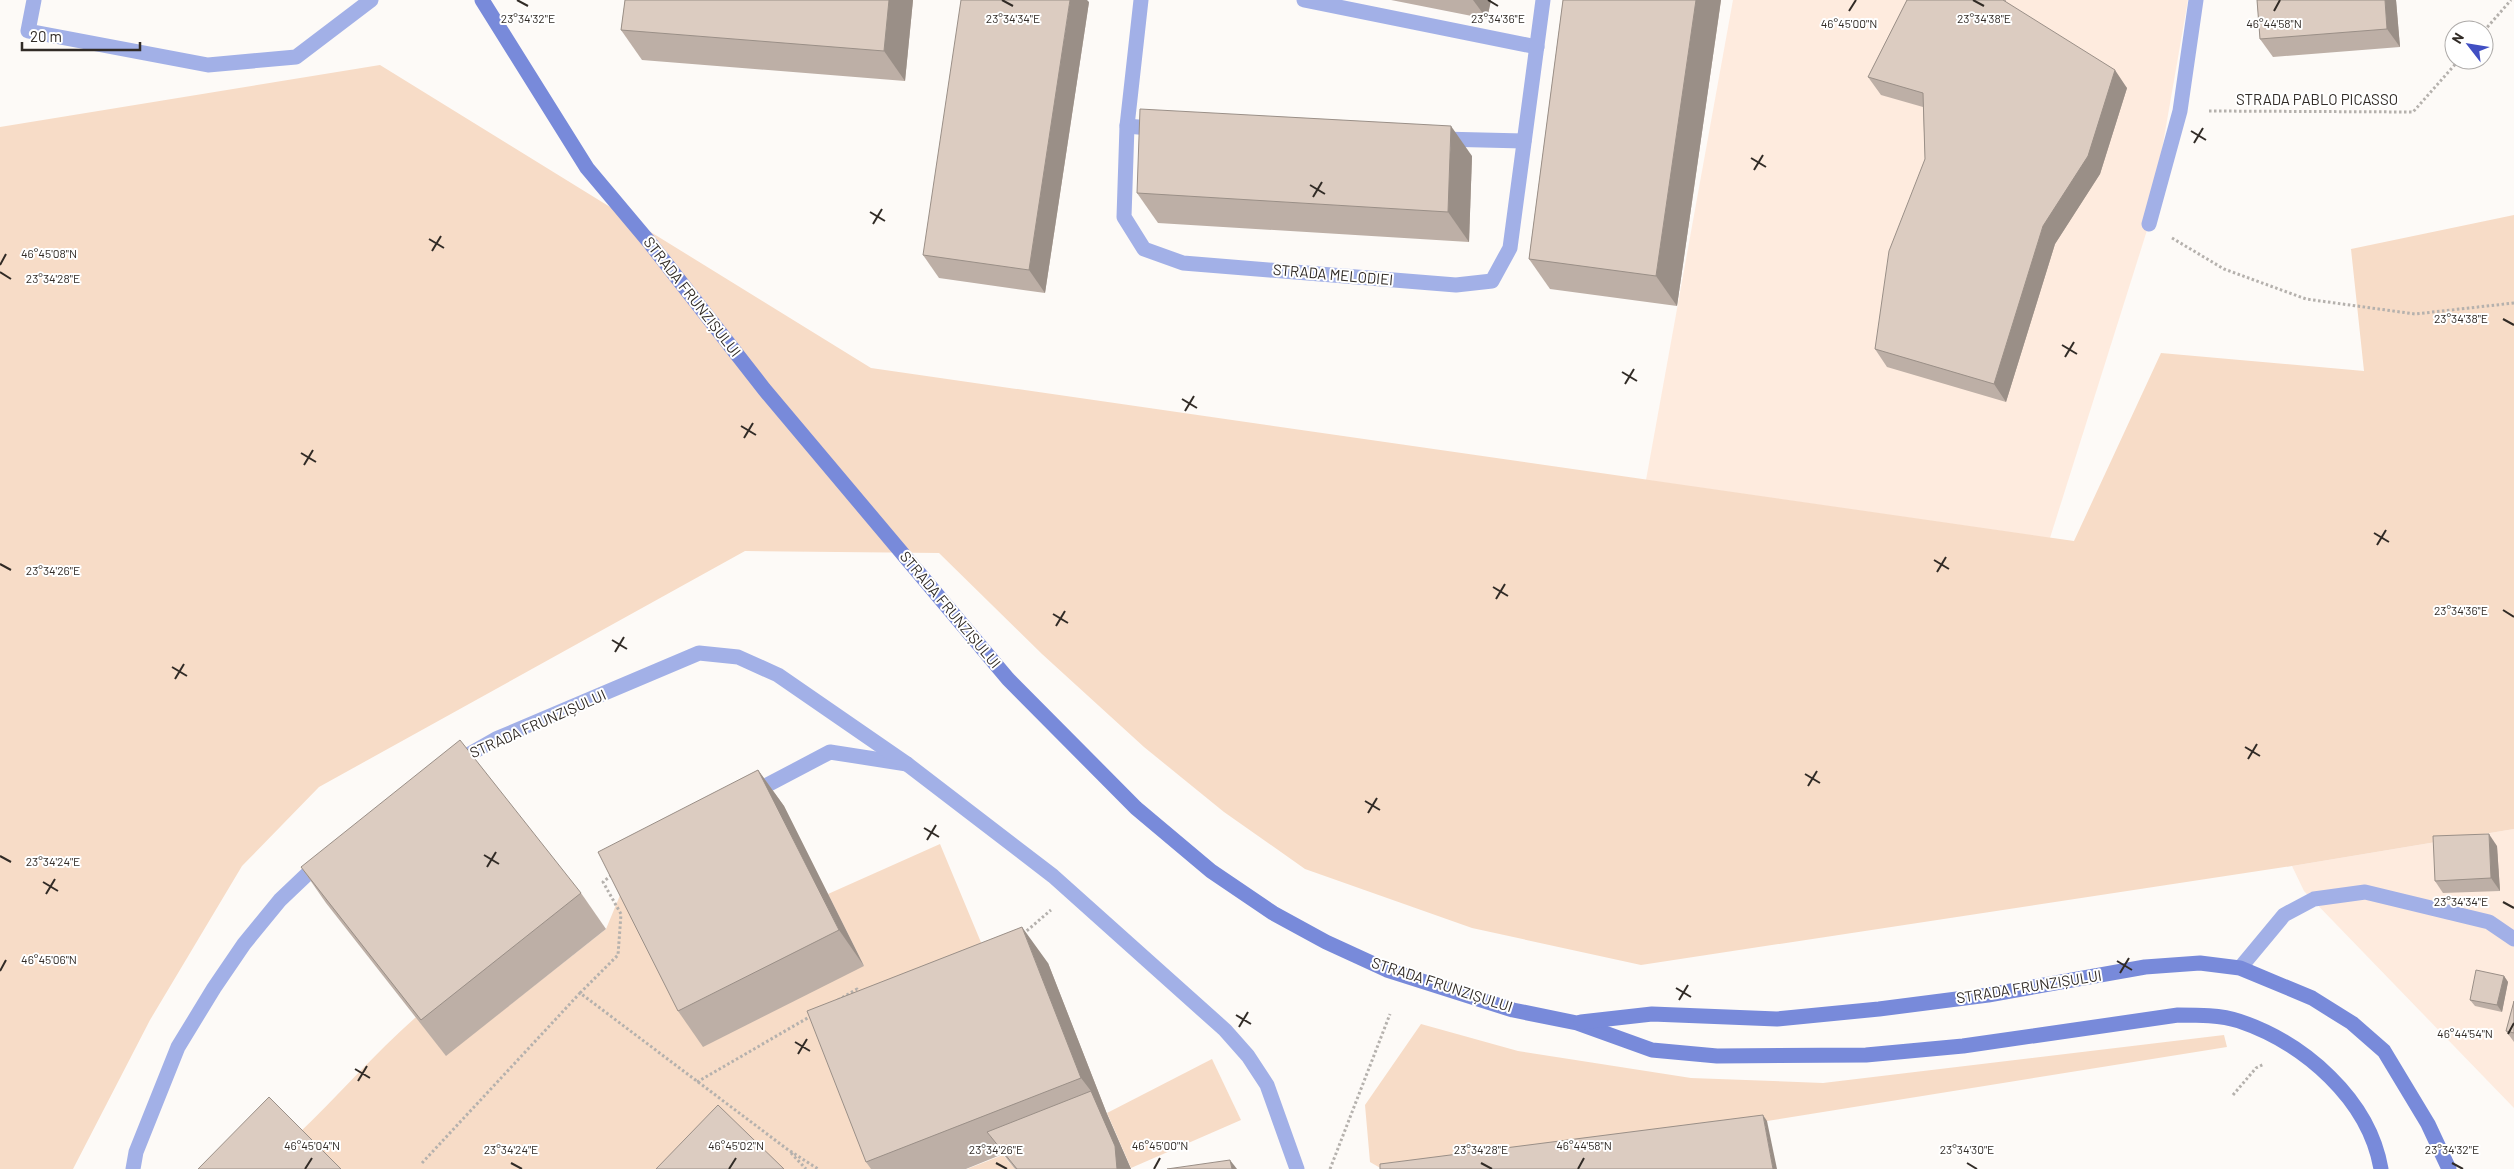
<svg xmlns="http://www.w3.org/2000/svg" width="2514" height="1169" font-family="Barlow,sans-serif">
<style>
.built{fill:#feebde}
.green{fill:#f7dcc7}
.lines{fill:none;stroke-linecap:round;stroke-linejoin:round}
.path{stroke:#b5b1ad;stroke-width:3;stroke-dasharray:2.5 2.5;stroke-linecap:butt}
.service{stroke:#a2b0e7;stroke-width:15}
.minor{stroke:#a2b0e7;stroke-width:15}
.secondary{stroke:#788ada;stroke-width:15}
.wall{fill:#bdafa6}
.shaded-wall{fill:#9a8f87}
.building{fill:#dcccc1;stroke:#9a8f87}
.ticks{fill:none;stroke:#312b26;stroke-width:2}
.labels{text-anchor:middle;stroke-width:4;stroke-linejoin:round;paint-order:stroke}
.street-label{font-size:15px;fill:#312b26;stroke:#fff}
.ticks-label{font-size:12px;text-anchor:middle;fill:#312b26;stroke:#fff;stroke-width:4;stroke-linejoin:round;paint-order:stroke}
</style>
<rect width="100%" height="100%" fill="#fdfaf7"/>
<g class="built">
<path d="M1733 0H2188L2149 224 2050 538 1646 480Z"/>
<path d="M2514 829V1108L2304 891 2292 866Z"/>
</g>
<g class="green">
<path d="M380 65 871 368 2074 541 2161 353 2364 371 2351 249 2514 215V829L2292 866 1641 965 1472 928 1305 869 1224 812 1144 747 1042 654 939 553 745 551 319 787 242 866 150 1020 73 1169H0V127Z"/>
<path d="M940 844 990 964 880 1169H329L296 1136C337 1097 374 1054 416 1017L446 1055 606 929 623 888 864 966 828 894Z"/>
<path d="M1421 1024 1518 1051 1691 1078 1823 1083 2224 1035 2227 1047 1767 1121 1398 1169H1382L1370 1162 1365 1105Z"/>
<path d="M1212 1059 1241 1120 1131 1168 1107 1113Z"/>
<path d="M1003 1155 1015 1169H967Z"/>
</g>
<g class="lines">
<g class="path">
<path d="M2484 31 2511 0"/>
<path d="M2209 111 2413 112 2459 60"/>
<path d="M2172 238 2224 269 2306 299 2415 314 2514 303"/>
<path d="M1023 934 1051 910"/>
<path d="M580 993 618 955 621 914 603 882 613 874"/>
<path d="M838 1000 857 989 860 993"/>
<path d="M697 1082 811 1016"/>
<path d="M2233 1095 2256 1068 2264 1064"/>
<path d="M791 1153 806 1169"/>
<path d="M422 1163 580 993 787 1149 818 1169"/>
<path d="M1330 1169 1390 1014"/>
</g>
<g class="service">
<path d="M34 0 28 31 208 65 296 57 371 0"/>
<path d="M1304 0 1537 47"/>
<path d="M1127 126 1160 129"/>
<path d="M1441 139 1524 141"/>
<path d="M752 793 830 752 907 764"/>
<path d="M2240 968 2284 915 2314 899 2365 892 2489 922 2514 939"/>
</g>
<g class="minor">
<path d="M1141 0 1127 126 1124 217 1144 249 1183 263 1456 285 1492 281 1510 248 1543 0"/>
<path d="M2149 224 2180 111 2196 0"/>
<path d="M454 763 496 739 699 653 738 657 778 675 907 764 1053 876 1225 1030 1248 1056 1267 1085 1297 1169"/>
<path d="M133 1169 136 1152 178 1047 214 988 244 944 280 900 321 861"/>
</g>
<g class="secondary">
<path d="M482 0 587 168 650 243 764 389 1008 679 1136 808 1211 871 1273 913 1326 942 1387 970 1513 1010 1577 1023 1652 1050 1717 1056 1866 1055 1963 1046 2178 1015C2198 1015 2221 1015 2239 1021 2304 1043 2369 1099 2381 1169"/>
<path d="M1581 1022 1652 1014 1777 1019 1879 1009 1988 995 2145 967 2200 963 2240 968 2312 998 2352 1023 2384 1051 2428 1124 2449 1169"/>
</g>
</g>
<g class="wall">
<path d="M625 0H913L905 81 642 60 621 30Z"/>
<path d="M1391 0H1491L1487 19Z"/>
<path d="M1563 0H1721L1677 306 1550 289 1529 259Z"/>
<path d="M1907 0H2006V2L2127 88 2100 174 2055 244 2006 402 1887 367 1875 349 1925 159 1923 107 1881 95 1868 77Z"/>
<path d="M2257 0H2396L2400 47 2273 57 2260 39Z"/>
<path d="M1089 2 1045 293 939 278 923 255Z"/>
<path d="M1472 156 1469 242 1158 223 1137 193Z"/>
<path d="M758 770 784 806 864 966 703 1047 678 1011Z"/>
<path d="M2497 846 2500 891 2443 893 2435 881Z"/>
<path d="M301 867 581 893 606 929 446 1056 326 903Z"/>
<path d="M1048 963 1107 1114 1131 1169H1015L1003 1154 966 1169H871L866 1162Z"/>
<path d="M2504 976 2508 982 2502 1012 2475 1006 2470 1000Z"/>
<path d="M2514 1001V1042L2506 1031Z"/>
</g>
<g class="shaded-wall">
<path d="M889 0H913L905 81 884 51Z"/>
<path d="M1070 0H1087L1089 2 1045 293 1029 270Z"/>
<path d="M1473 0H1491L1487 19Z"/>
<path d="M1696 0H1721L1677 306 1656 276Z"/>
<path d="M2385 0H2396L2400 47 2387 29Z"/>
<path d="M2115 70 2127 88 2100 174 2055 244 2006 402 1994 384 2043 226Z"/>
<path d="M1451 126 1472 156 1469 242 1448 212Z"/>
<path d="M758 770 784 806 864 966 839 930Z"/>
<path d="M2489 834 2497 846 2500 891 2491 878Z"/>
<path d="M1022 927 1048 963 1107 1114 1131 1169H1117L1091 1091 1081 1078Z"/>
<path d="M2504 976 2508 982 2502 1012 2497 1005Z"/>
<path d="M1763 1115 1767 1121 1777 1169H1773Z"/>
<path d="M1230 1160 1237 1169H1232Z"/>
</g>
<g class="building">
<path d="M625 0H889L884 51 621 30Z"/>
<path d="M961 0H1070L1029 270 923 255Z"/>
<path d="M1563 0H1696L1656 276 1529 259Z"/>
<path d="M1907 0H2003L2115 70 2088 156 2043 226 1994 384 1875 349 1889 251 1925 159 1923 93 1868 77Z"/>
<path d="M2257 0H2385L2387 29 2260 39Z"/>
<path d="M1140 109 1451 126 1448 212 1137 193Z"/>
<path d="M460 740 581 893 421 1020 301 867Z"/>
<path d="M758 770 839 930 678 1011 598 852Z"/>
<path d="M2489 834 2491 878 2435 881 2433 836Z"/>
<path d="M1022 927 1081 1078 866 1162 807 1011Z"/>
<path d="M2476 970 2504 976 2497 1005 2470 1000Z"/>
<path d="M2514 1001V1033L2506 1031Z"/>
<path d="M1091 1091 1115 1146 1117 1169H1017L987 1132Z"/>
<path d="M269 1097 341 1169H198Z"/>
<path d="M718 1105 784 1169H656Z"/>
<path d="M1763 1115 1773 1169H1380V1164Z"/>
<path d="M1230 1160 1232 1169H1167Z"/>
</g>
<path class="ticks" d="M517 0 528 6M1002 0 1013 6M1488 0 1498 6M1973 0 1984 6M1849 11 1856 0M2274 11 2280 0M2191 131 2206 140M2194 143 2203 128M1751 158 1766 167M1754 170 1763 155M1310 185 1325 194M1313 197 1322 182M870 212 885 221M873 224 882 209M429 239 444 248M432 251 441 236M0 265 6 254M0 272 11 279M2503 319 2514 325M2062 345 2077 354M2065 357 2074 342M1622 372 1637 381M1625 384 1634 369M1182 399 1197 408M1185 411 1194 396M741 426 756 435M744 438 753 423M301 453 316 462M304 465 313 450M2374 533 2389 542M2377 545 2386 530M1934 560 1949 569M0 564 11 570M1937 572 1946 557M1493 587 1508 596M1496 599 1505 584M2503 610 2514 617M1053 614 1068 623M1056 626 1065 611M612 640 627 649M615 652 624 637M172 667 187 676M175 679 184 664M2245 747 2260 756M2248 759 2257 744M1805 774 1820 783M1808 786 1817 771M1365 801 1380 810M1368 813 1377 798M924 828 939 837M927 840 936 825M484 855 499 864M0 856 11 862M487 867 496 852M43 882 58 891M46 894 55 879M2503 902 2514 908M2117 961 2132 970M0 971 6 960M2120 973 2129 958M1676 988 1691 997M1679 1000 1688 985M1236 1015 1251 1024M1239 1027 1248 1012M2508 1034 2514 1023M795 1042 810 1051M798 1054 807 1039M355 1069 370 1078M358 1081 367 1066M511 1163 522 1169M996 1163 1007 1169M1481 1163 1492 1169M1967 1163 1977 1169M2452 1163 2463 1169M305 1169 312 1158M729 1169 736 1158M1154 1169 1160 1158M1578 1169 1584 1158"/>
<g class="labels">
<g class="street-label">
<text x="2317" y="105">STRADA PABLO PICASSO</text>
<text transform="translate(1333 275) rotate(5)" y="5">STRADA MELODIEI</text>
<text transform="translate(692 297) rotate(52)" y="5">STRADA FRUNZIȘULUI</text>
<text transform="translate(950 610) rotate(50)" y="5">STRADA FRUNZIȘULUI</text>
<text transform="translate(538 724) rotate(-24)" y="5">STRADA FRUNZIȘULUI</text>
<text transform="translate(1442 985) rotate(18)" y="5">STRADA FRUNZIȘULUI</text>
<text transform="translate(2029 987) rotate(-9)" y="5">STRADA FRUNZIȘULUI</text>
</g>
</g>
<g class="ticks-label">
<text x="528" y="23">23°34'32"E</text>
<text x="1498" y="23">23°34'36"E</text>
<text x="1984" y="23">23°34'38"E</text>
<text x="1013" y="23">23°34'34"E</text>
<text x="1849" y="28">46°45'00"N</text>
<text x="2274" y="28">46°44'58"N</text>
<text x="49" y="258">46°45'08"N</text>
<text x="53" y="283">23°34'28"E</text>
<text x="2461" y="323">23°34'38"E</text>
<text x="53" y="575">23°34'26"E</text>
<text x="2461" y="615">23°34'36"E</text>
<text x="53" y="866">23°34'24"E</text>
<text x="2461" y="906">23°34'34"E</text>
<text x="49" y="964">46°45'06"N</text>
<text x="2465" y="1038">46°44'54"N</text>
<text x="312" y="1150">46°45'04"N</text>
<text x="736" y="1150">46°45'02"N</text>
<text x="1160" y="1150">46°45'00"N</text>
<text x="1584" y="1150">46°44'58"N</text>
<text x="511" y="1154">23°34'24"E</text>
<text x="996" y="1154">23°34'26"E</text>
<text x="1481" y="1154">23°34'28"E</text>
<text x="1967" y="1154">23°34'30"E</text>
<text x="2452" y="1154">23°34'32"E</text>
</g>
<g transform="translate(2469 45) rotate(301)"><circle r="24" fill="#ffffff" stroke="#adaaa8"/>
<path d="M0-4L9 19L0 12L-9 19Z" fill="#414fc3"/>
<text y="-8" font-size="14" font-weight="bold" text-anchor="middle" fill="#312b26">N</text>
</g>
<path d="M22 42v8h118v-8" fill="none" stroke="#312b26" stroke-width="2.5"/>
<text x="30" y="42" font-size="15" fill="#312b26" stroke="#ffffff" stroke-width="4" paint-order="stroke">20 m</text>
</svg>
